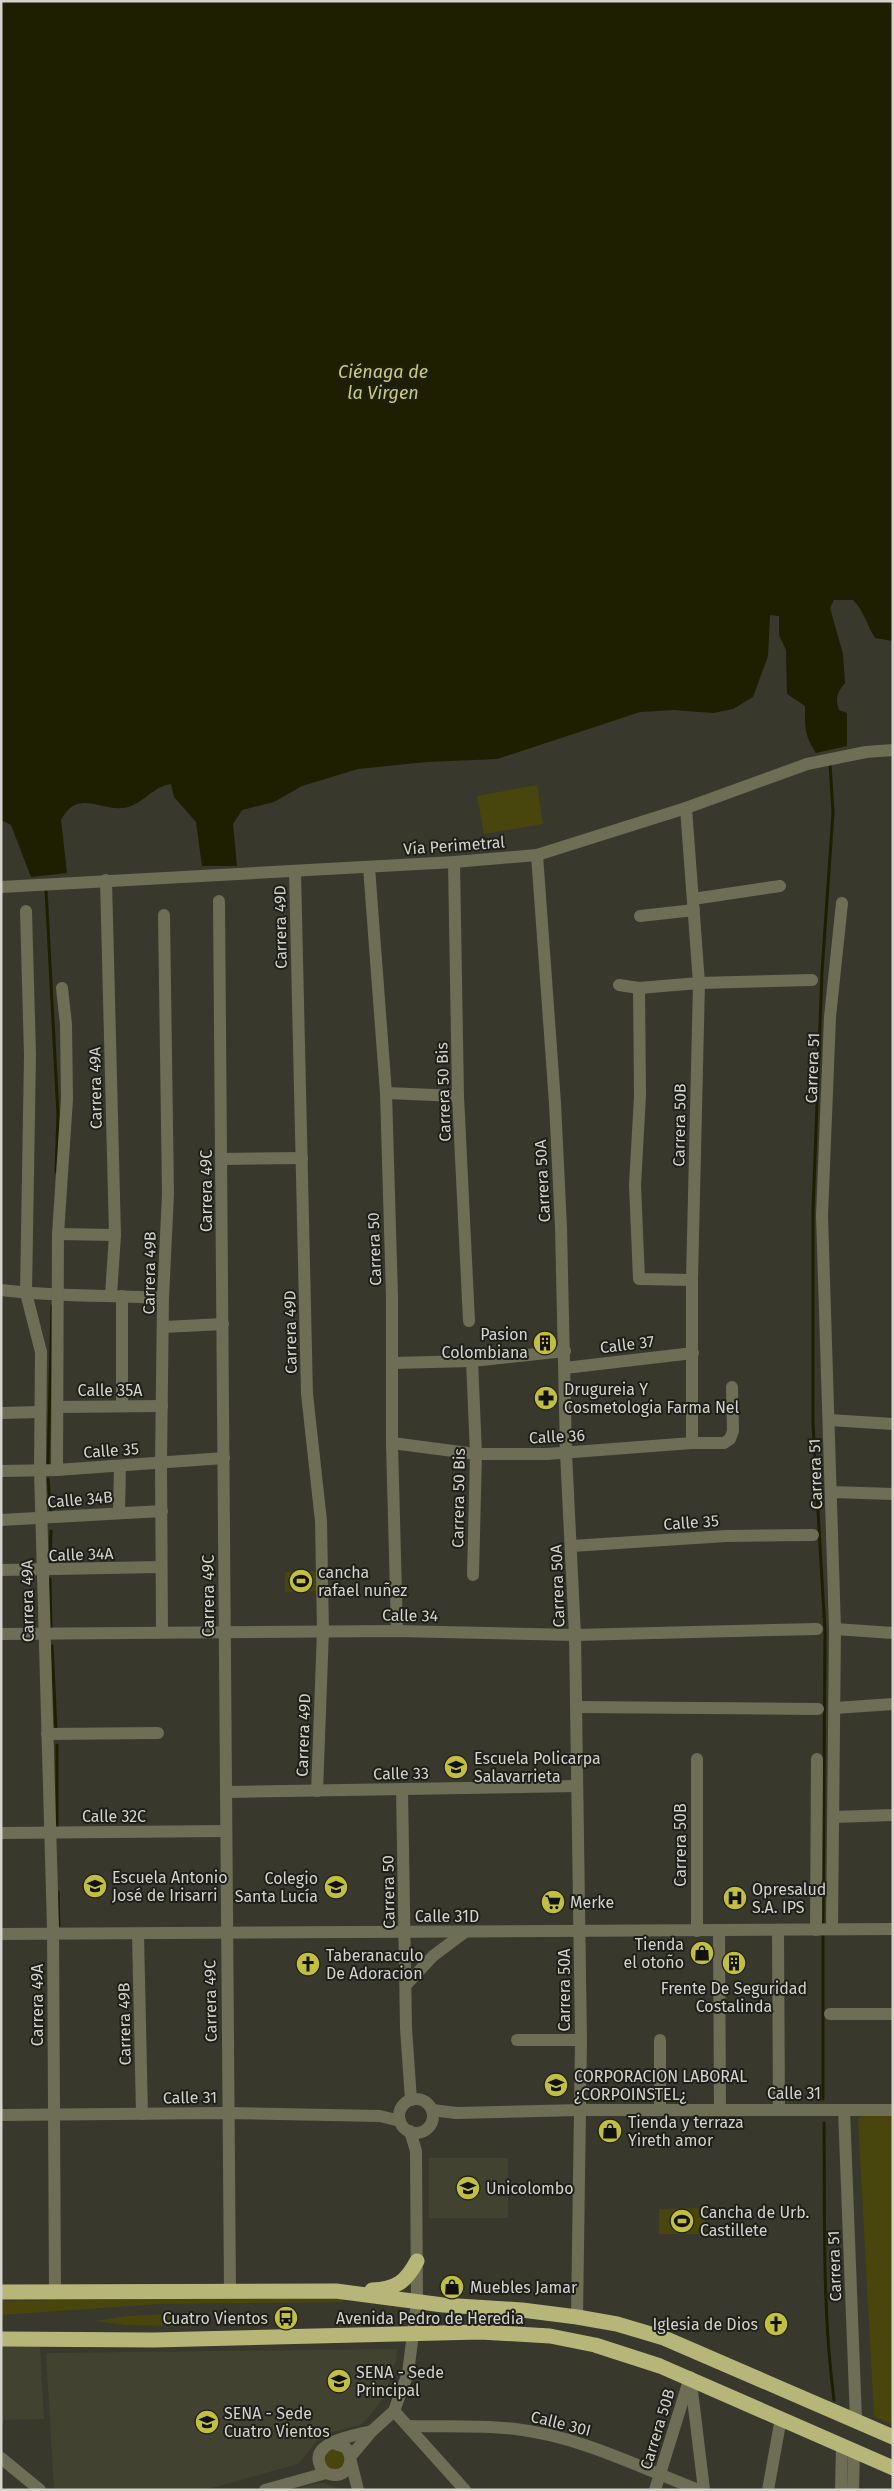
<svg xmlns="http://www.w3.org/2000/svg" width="894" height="2491" font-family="'Fira Sans',sans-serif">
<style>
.built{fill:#424231}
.green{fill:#48460c}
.water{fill:#1e1e00}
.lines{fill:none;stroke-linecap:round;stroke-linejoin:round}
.stream{stroke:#1e1e00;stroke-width:3}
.minor{stroke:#6d6e55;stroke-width:12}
.highway{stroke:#b7b679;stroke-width:15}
.labels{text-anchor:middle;stroke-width:4;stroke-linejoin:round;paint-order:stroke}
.street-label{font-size:16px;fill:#d4d4cd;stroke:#1f1f1a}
.poi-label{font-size:16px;fill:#d4d4cd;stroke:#1f1f1a;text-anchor:start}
.water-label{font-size:18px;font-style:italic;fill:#cdcc74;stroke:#1f1f1a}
</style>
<rect width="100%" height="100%" fill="#38382d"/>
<g class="built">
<rect x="429" y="2158" width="79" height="60"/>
<path d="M40 2346 44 2419 1 2420V2347Z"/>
<path d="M397 2349 396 2360 384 2398 367 2419 360 2425 322 2435 298 2464 205 2490H54L46 2353Z"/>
<path d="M324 2483 342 2490H295L313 2484Z"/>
</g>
<g class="green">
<path d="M537 785 543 824 484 834 477 796Z"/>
<path d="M318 1571V1591L285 1592V1572Z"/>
<path d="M862 2114H893V2425L874 2416 858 2120Z"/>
<path d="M705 2208V2234H659V2209Z"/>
<path d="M343 2296V2302L160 2304 1 2315V2301Z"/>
<path d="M173 2314V2326L126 2325 95 2321 126 2316Z"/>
<path d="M334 2447 345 2455 343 2466 336 2470 325 2466 322 2456Z"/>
</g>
<path class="water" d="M1 1H893V641L875 638C867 625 864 611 853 600H834L830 608 843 654 845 683C837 693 835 697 839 710L847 713V746L816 753C804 735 805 727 805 706L787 694 786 650 779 635V616L770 615 768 656 753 697 733 709 713 713 673 710 640 712 497 759 427 762 358 769 302 786 274 802 242 810 233 824 237 866H202L196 822 174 797 171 784C151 787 142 806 123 808 99 810 77 789 61 820L67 873 31 877 11 825 1 820Z"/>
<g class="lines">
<g class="stream">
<path d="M46 889 58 1115 56 1172"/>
<path d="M48 1465 52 1306"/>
<path d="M48 1479 51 1514"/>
<path d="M50 1565 51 1531"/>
<path d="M50 1579 51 1630"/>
<path d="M52 1646 56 1730"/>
<path d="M57 1829V1745"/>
<path d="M58 1892 59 1925"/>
<path d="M823 1926 825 1632 813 1424V1210L822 972 833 813 830 763"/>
<path d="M823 2099V1932"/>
<path d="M824 2123C825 2215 822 2308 834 2400"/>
</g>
<g class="minor">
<path d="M686 808 699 983 692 1280V1443"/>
<path d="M537 855 555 1103 561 1227 566 1453 575 1635 581 2040 577 2317"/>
<path d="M454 862 458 1096 469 1321"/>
<path d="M369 867 386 1093 392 1297V1443L397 1631"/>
<path d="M295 871 307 1394 321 1521 323 1631 317 1791"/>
<path d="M106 880 115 1235 111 1295"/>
<path d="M1 887 454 862 537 855 686 808 807 764 866 752 893 750"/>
<path d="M693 899 780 886"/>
<path d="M219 901 230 2291"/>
<path d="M26 911 30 1055 26 1293 41 1352 40 1470 53 1928 55 2292"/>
<path d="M640 916 694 910"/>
<path d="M619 985 639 988 699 983 812 980"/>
<path d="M639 988 640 1096 635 1185 639 1279 692 1280"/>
<path d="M386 1093 458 1096"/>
<path d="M222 1159 302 1158"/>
<path d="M58 1234 115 1235"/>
<path d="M1 1290C55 1297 109 1295 163 1298"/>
<path d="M122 1296V1405"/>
<path d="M164 1327 223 1324"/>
<path d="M472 1361 476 1454 473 1575"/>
<path d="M392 1363 472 1361 565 1351"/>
<path d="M565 1368 693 1353"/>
<path d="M58 1407 162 1406"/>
<path d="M1 1413 40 1412"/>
<path d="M829 1420 893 1424"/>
<path d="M392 1443 476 1454H547L692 1443H724L730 1439 733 1431 732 1387"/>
<path d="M57 1470 58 1234 67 1099 66 1024 62 988"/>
<path d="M1 1471 57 1470 224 1458"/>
<path d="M831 1492 893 1494"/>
<path d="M119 1512 120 1466"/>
<path d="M1 1520 162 1511"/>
<path d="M572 1546 726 1536 813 1535"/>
<path d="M1 1570 161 1567"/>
<path d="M835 1629 893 1633"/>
<path d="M162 1632 161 1463 163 1298 168 1194 164 915"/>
<path d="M1 1634 397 1631 575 1635 817 1629"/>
<path d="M576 1707 818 1709"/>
<path d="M835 1708 893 1704"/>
<path d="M47 1734 158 1733"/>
<path d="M402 1789 406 2028 411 2100"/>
<path d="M226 1792 577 1786"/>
<path d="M834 1817 893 1815"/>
<path d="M1 1833 226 1831"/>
<path d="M832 1929 835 1629 822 1216 830 1017 842 903"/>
<path d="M719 1930 720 2110"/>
<path d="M778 1930 779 2110"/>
<path d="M816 1930 817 1759"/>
<path d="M697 1931V1759"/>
<path d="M1 1934 893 1929"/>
<path d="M138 1934 142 2114"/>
<path d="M406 1985 433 1956 465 1932"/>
<path d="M830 2014H893"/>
<path d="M517 2040H581"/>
<path d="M660 2040V2110"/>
<circle cx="416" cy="2116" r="17"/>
<path d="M432 2110 456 2113 580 2110H893"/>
<path d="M844 2110 856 2420"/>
<path d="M1 2115 228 2113 380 2116 400 2121"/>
<path d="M691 2382 704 2490"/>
<path d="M394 2411 465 2490"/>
<path d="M408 2426C443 2427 480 2425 515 2429 579 2436 639 2467 699 2490"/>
<path d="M333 2443 345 2447C355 2457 350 2475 335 2475 328 2475 322 2471 320 2465 310 2441 357 2435 372 2431"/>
<path d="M351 2456 372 2431 394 2411 408 2373 417 2302 416 2151 410 2131"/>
<path d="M1 2458 40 2490"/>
<path d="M351 2462 358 2490"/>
<path d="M265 2490 326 2473"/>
<path d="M655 2490 690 2377"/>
<path d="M768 2490 781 2418"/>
<path d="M841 2490 842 2445"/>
<path d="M853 2490 854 2451"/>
</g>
<g class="highway">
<path d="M372 2290C396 2289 406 2282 417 2261"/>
<path d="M1 2292 336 2291 443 2305 522 2310 577 2317 617 2324 664 2338 893 2437"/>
<path d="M1 2339 154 2340 480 2332 550 2336 595 2345 660 2366 893 2468"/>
</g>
</g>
<defs>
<g id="building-disc" transform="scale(1.25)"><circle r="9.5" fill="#c1be40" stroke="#1f1f1a"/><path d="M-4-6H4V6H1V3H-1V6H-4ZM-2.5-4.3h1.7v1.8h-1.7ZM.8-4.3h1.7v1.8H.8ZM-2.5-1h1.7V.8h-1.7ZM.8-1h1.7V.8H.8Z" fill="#111"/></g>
<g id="pharmacy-disc" transform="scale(1.25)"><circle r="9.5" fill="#c1be40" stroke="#1f1f1a"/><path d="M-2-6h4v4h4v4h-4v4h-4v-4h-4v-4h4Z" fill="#111"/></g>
<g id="stadium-disc" transform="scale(1.25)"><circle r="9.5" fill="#c1be40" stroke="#1f1f1a"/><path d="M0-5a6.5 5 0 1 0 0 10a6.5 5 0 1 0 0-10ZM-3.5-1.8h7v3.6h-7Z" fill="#111"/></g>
<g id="school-disc" transform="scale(1.25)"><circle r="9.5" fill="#c1be40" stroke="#1f1f1a"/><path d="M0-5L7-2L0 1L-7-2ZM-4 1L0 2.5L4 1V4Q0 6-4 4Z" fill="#111"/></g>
<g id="hospital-disc" transform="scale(1.25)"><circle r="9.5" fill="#c1be40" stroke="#1f1f1a"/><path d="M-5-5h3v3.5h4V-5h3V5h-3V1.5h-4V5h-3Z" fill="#111"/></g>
<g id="supermarket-disc" transform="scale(1.25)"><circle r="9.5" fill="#c1be40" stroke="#1f1f1a"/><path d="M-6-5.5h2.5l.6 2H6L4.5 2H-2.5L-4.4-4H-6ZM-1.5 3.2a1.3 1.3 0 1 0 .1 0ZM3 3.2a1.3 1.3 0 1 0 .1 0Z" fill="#111"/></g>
<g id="shop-disc" transform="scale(1.25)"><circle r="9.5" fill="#c1be40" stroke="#1f1f1a"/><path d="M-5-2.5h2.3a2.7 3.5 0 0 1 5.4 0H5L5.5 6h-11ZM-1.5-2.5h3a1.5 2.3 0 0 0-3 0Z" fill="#111"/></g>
<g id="church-disc" transform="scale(1.25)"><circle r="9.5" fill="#c1be40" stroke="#1f1f1a"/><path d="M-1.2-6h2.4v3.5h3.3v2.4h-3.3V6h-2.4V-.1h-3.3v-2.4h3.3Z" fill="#111"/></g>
<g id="university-disc" transform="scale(1.25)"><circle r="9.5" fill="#c1be40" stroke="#1f1f1a"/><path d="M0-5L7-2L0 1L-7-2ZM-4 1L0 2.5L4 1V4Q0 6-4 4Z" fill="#111"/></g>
<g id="bus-disc" transform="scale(1.25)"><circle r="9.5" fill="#c1be40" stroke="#1f1f1a"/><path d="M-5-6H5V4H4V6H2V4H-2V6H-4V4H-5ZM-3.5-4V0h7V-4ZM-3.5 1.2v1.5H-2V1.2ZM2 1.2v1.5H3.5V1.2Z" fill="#111"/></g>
</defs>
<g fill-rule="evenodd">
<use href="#building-disc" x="545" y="1343"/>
<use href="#pharmacy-disc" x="546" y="1398"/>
<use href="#stadium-disc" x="301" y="1581"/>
<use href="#school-disc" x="456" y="1767"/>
<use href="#school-disc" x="95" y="1886"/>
<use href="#school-disc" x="336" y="1887"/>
<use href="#hospital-disc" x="735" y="1898"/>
<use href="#supermarket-disc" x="553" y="1902"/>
<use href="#shop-disc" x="702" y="1953"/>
<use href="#building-disc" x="734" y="1963"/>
<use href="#church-disc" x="308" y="1964"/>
<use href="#school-disc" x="556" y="2085"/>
<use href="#shop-disc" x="610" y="2131"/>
<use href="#university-disc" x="468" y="2188"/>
<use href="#stadium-disc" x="682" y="2221"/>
<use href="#shop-disc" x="452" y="2287"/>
<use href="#bus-disc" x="286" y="2318"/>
<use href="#church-disc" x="776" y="2324"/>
<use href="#university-disc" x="339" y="2381"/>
<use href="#university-disc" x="207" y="2422"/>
</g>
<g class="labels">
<g class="street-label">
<text transform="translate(454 845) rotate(-4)" y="6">Vía Perimetral</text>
<text transform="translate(280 927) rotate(-91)" y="6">Carrera 49D</text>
<text transform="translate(812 1068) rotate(-88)" y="6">Carrera 51</text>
<text transform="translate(95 1088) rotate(-91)" y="6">Carrera 49A</text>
<text transform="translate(443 1092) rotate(-92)" y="6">Carrera 50 Bis</text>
<text transform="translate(679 1125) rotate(-89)" y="6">Carrera 50B</text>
<text transform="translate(542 1181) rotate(-93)" y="6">Carrera 50A</text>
<text transform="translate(206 1191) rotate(-90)" y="6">Carrera 49C</text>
<text transform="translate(374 1249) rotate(-92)" y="6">Carrera 50</text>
<text transform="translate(149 1273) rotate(-89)" y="6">Carrera 49B</text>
<text transform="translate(290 1332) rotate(-91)" y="6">Carrera 49D</text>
<text transform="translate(627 1344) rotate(-7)" y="6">Calle 37</text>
<text x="110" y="1396">Calle 35A</text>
<text transform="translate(557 1436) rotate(-3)" y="6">Calle 36</text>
<text transform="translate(111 1450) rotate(-4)" y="6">Calle 35</text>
<text transform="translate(815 1474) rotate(-92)" y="6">Carrera 51</text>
<text transform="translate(458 1498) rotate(-89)" y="6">Carrera 50 Bis</text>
<text transform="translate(80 1499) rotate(-5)" y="6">Calle 34B</text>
<text transform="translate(691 1522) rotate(-4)" y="6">Calle 35</text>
<text transform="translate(81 1554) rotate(-2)" y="6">Calle 34A</text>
<text transform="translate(557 1586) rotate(-92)" y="6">Carrera 50A</text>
<text transform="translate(208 1596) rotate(-90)" y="6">Carrera 49C</text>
<text transform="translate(27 1601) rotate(-91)" y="6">Carrera 49A</text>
<text transform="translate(410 1615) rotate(1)" y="6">Calle 34</text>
<text transform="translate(303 1735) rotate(-88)" y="6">Carrera 49D</text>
<text transform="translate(401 1773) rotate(-1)" y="6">Calle 33</text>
<text x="114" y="1822">Calle 32C</text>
<text transform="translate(680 1845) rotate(-90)" y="6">Carrera 50B</text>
<text transform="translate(388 1892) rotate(-91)" y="6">Carrera 50</text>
<text x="447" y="1922">Calle 31D</text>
<text transform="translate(564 1990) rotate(-90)" y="6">Carrera 50A</text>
<text transform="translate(210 2001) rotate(-91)" y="6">Carrera 49C</text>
<text transform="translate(37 2005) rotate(-90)" y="6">Carrera 49A</text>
<text transform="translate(124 2024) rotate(-91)" y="6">Carrera 49B</text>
<text x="794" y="2099">Calle 31</text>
<text transform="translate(190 2097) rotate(-1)" y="6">Calle 31</text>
<text transform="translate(834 2266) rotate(-92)" y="6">Carrera 51</text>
<text x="430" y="2324">Avenida Pedro de Heredia</text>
<text transform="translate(561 2423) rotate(14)" y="6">Calle 30I</text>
<text transform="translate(657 2429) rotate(-73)" y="6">Carrera 50B</text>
</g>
<g class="poi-label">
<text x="528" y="1340" text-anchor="end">Pasion<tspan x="528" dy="18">Colombiana</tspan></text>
<text x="564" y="1395">Drugureia Y<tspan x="564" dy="18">Cosmetologia Farma Nel</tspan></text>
<text x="318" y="1578">cancha<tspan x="318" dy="18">rafael nuñez</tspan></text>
<text x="474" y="1764">Escuela Policarpa<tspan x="474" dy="18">Salavarrieta</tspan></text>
<text x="112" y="1883">Escuela Antonio<tspan x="112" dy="18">José de Irisarri</tspan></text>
<text x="318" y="1884" text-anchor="end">Colegio<tspan x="318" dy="18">Santa Lucía</tspan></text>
<text x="752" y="1895">Opresalud<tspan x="752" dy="18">S.A. IPS</tspan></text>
<text x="570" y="1908">Merke</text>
<text x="684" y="1950" text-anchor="end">Tienda<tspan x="684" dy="18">el otoño</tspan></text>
<text x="326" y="1961">Taberanaculo<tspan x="326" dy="18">De Adoracion</tspan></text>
<text x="734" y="1994" text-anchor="middle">Frente De Seguridad<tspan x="734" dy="18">Costalinda</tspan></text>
<text x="574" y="2082">CORPORACION LABORAL<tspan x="574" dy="18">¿CORPOINSTEL¿</tspan></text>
<text x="628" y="2128">Tienda y terraza<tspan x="628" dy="18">Yireth amor</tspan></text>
<text x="486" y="2194">Unicolombo</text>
<text x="700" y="2218">Cancha de Urb.<tspan x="700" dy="18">Castillete</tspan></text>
<text x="470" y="2293">Muebles Jamar</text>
<text x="268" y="2324" text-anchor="end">Cuatro Vientos</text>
<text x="758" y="2330" text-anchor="end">Iglesia de Dios</text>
<text x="356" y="2378">SENA - Sede<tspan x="356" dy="18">Principal</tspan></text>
<text x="224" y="2419">SENA - Sede<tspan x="224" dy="18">Cuatro Vientos</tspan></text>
</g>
<g class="water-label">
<text x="383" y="378">Ciénaga de<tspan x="383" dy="21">la Virgen</tspan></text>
</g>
</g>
<rect width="894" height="2491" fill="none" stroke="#d4d4cd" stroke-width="5"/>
</svg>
